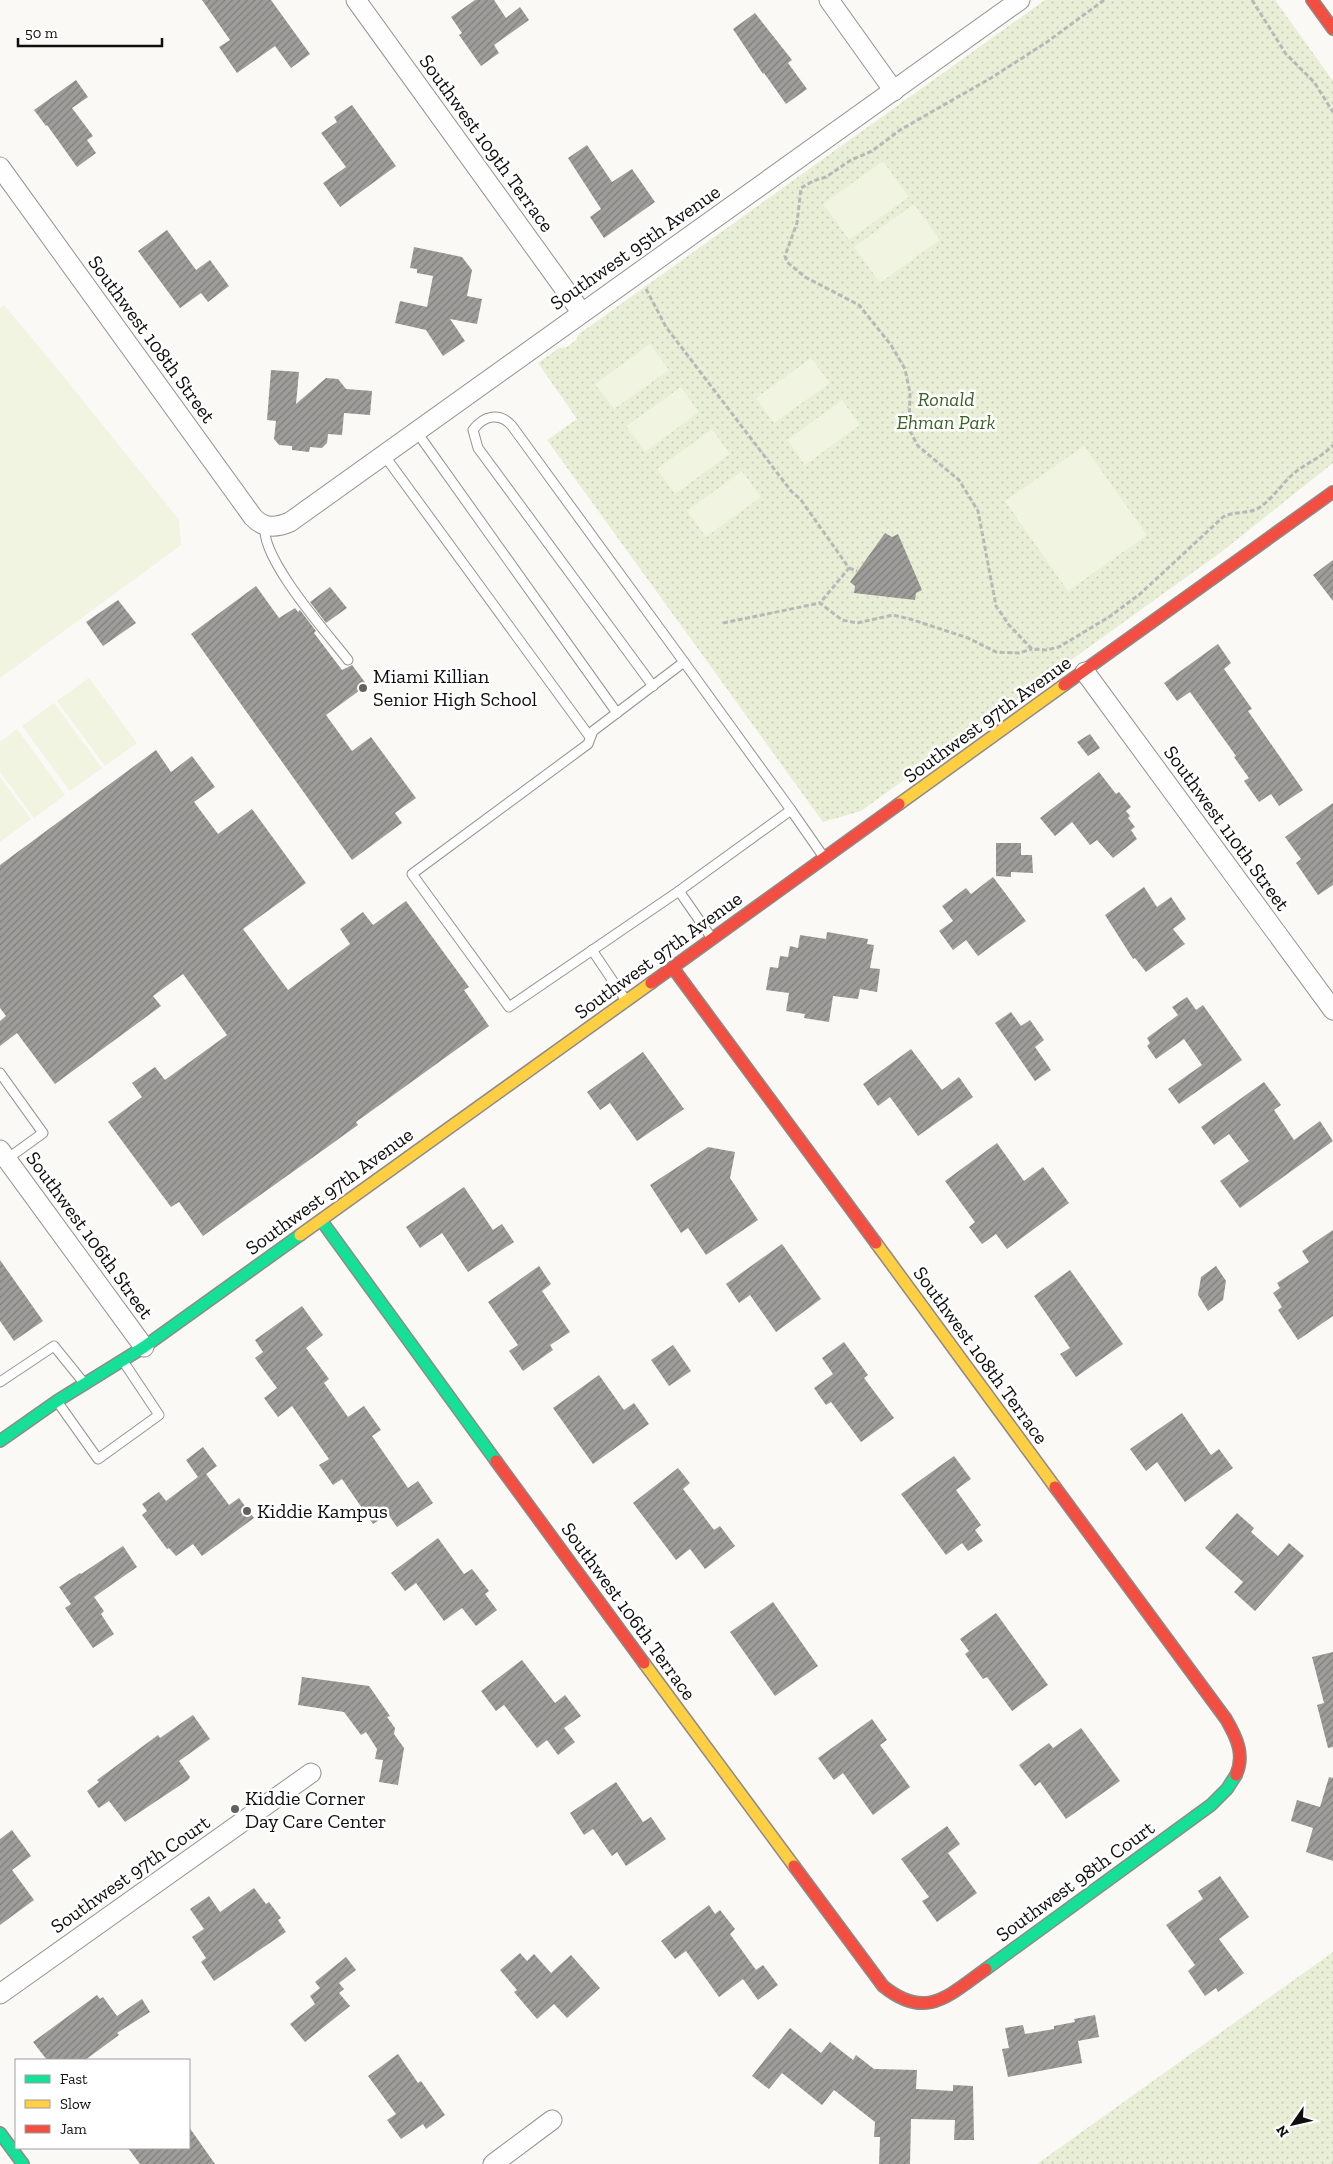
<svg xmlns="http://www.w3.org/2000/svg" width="1333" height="2164" font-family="'Zilla Slab',serif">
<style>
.green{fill:url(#green-dots)}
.pitch{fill:#f1f4e0}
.building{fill:url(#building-hatch)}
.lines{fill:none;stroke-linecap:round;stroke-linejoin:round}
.lane-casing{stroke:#959493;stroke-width:11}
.street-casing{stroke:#959493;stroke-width:21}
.fast-casing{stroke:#8c8b89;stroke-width:14}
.slow-casing{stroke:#8c8b89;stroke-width:14}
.jam-casing{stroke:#8c8b89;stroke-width:14}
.path{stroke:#b9b8b8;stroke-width:3;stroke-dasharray:5 2.5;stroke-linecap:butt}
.lane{stroke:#fefefe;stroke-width:9}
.street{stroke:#fefefe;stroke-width:19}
.fast{stroke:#16e098;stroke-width:11}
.slow{stroke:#ffcf43;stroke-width:11}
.jam{stroke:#f24e42;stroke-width:11}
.poi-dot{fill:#626160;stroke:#fff;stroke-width:2}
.labels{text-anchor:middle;stroke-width:5;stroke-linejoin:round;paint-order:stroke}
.street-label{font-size:20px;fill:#0f0f0f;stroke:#fff}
.park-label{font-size:20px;font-style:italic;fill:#3b6323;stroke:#fff}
.poi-label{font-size:20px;fill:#0f0f0f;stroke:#fff;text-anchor:start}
</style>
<defs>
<pattern id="green-dots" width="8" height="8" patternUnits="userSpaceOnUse" patternTransform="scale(1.25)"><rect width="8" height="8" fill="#e9efd6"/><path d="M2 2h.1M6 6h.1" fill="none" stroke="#c7ccb6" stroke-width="1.8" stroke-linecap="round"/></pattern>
<pattern id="building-hatch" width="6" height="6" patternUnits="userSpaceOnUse" patternTransform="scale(1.25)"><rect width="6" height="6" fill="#9f9d9a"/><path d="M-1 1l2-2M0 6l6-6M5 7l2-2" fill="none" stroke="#807e7c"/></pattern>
</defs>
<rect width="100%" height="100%" fill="#fbf9f5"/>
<g class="green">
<path d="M1045 0H1275L1333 81V463L1220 553 861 811 823 822 547 440 577 419 538 363 559 348 567 347 577 339 579 334Z"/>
<path d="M1333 1952V2164H1037Z"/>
</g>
<g class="pitch">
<path d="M883 161 909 197 849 240 823 204Z"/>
<path d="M914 204 940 240 880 283 854 247Z"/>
<path d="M4 305 60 372 179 520 181 545 0 678V308Z"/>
<path d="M650 344 669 370 614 409 595 384Z"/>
<path d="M811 358 830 383 774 423 756 398Z"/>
<path d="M681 387 699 412 645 452 626 426Z"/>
<path d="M842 400 860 425 805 465 787 440Z"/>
<path d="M712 429 730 454 675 494 657 469Z"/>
<path d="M1084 446 1147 535 1068 591 1005 501Z"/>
<path d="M742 471 761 497 706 537 687 511Z"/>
<path d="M89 678 137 743 105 766 57 701Z"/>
<path d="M54 703 102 768 70 791 22 726Z"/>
<path d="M17 729 65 795 34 818 0 772V742Z"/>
<path d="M0 777 31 819 0 842Z"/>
</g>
<g class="building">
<path d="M202 0H271L310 54 291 68 275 46 237 73 219 47 230 40Z"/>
<path d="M475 0H494L506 18 520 7 529 20 494 45 499 53 481 66 459 35 462 33 451 17Z"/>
<path d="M755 13 792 60 788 63 807 89 786 104 764 73 763 74 733 29Z"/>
<path d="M76 80 88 97 72 108 93 136 87 140 96 153 77 167 47 125 46 126 34 110Z"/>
<path d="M352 105 396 166 340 207 323 183 346 167 321 133 337 122 334 117Z"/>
<path d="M587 145 612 182 632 169 655 202 604 238 590 217 601 209 568 158Z"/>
<path d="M167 230 196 270 210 260 229 286 208 302 201 293 180 308 138 251Z"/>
<path d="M414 247 462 257 472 270 467 296 482 299 477 324 450 319 465 341 443 356 426 330 395 323 400 301 427 307 433 276 417 273V269L410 268Z"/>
<path d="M271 370 299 372 296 404 326 378 338 379 346 389 372 391 370 415 344 413 342 435 328 434 327 443 322 448 310 447 309 452 292 450V446L279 445 274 439 276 421 267 420Z"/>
<path d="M885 533 892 537 898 534 922 590 916 593 915 600 854 593 855 586 850 582Z"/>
<path d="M1333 560V601L1313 575Z"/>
<path d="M256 586 279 618 295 608 298 612 300 610 316 631 314 633 342 670 352 665 367 685 326 715 352 751 371 737 416 798 395 813 402 823 352 860 191 634Z"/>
<path d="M330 587 347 608 326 623 310 602Z"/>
<path d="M118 600 136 623 103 646 86 622Z"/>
<path d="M1218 644 1231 663 1224 669 1252 709 1248 711 1303 790 1279 806 1271 794 1259 802 1244 781 1249 778 1234 757 1236 756 1190 692 1177 701 1164 683Z"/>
<path d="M1090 734 1100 748 1088 756 1077 742Z"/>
<path d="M156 750 171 772 192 756 215 787 194 802 218 834 252 809 306 883 243 929 288 990 350 944 340 929 363 912 373 925 406 901 469 987 464 990 489 1026 356 1122 358 1125 326 1148 203 1236 179 1202 171 1207 108 1122 142 1097 132 1083 155 1067 165 1080 227 1035 183 974 153 996 161 1006 55 1084 17 1033 0 1046V1021L6 1016 0 1008V865Z"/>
<path d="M1099 772 1116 794 1119 792 1131 807 1126 811 1130 816 1128 818 1135 827 1131 830 1137 839 1113 858 1097 840 1090 845 1072 822 1055 836 1040 818Z"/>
<path d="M1333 803V885L1318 895 1296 863 1301 859 1285 837Z"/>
<path d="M996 843H1021V855H1032L1033 873 1011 872V877L996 876Z"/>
<path d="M993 877 1026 921 978 956 966 940 953 950 939 931 953 921 942 906 966 888 971 894Z"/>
<path d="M1144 887 1157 907 1171 897 1186 919 1173 929 1185 944 1146 972 1135 958 1133 959 1105 915Z"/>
<path d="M827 932 868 939 867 944 874 945 870 968 880 969 877 992 860 989 858 999 833 996 829 1022 804 1018 805 1014 786 1011 789 993 766 990 770 967 778 968 780 956 788 957 790 946 798 948 800 935 826 939Z"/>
<path d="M1187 997 1196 1010 1203 1005 1242 1060 1179 1104 1168 1089 1202 1065 1184 1039 1156 1059 1147 1046 1150 1043 1147 1038 1178 1015 1172 1007Z"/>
<path d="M1011 1012 1021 1026 1030 1020 1044 1040 1035 1047 1051 1070 1035 1081 995 1023Z"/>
<path d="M911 1049 942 1090 959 1077 973 1097 918 1136 890 1097 878 1106 863 1084Z"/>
<path d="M643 1052 684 1109 637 1141 610 1103 600 1110 587 1092Z"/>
<path d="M1264 1082 1281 1105 1274 1110 1294 1140 1320 1121 1333 1141 1240 1208 1220 1181 1249 1161 1229 1134 1214 1145 1201 1127Z"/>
<path d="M997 1143 1024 1181 1043 1167 1069 1203 1007 1249 996 1234 982 1244 969 1227 975 1222 945 1181Z"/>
<path d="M708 1147 735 1152 730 1178 758 1220 706 1255 688 1228 681 1233 650 1185Z"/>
<path d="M464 1187 493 1230 502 1224 514 1242 468 1272 442 1233 420 1248 406 1227Z"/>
<path d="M1333 1230V1316L1298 1340 1278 1310 1282 1307 1273 1293 1280 1288 1277 1283 1309 1262 1302 1251Z"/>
<path d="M782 1244 821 1299 776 1332 750 1295 739 1303 726 1284Z"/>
<path d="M0 1260 43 1321 14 1341 0 1321Z"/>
<path d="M539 1266 551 1284 542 1291 570 1332 550 1345 553 1350 523 1371 509 1351 518 1345 488 1302Z"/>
<path d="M1216 1266 1226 1281 1223 1300 1208 1311 1198 1295 1201 1277Z"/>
<path d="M1070 1270 1123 1344 1076 1377 1060 1354 1070 1348 1034 1296Z"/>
<path d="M302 1306 323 1335 306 1348 329 1379 324 1383 348 1417 364 1406 381 1430 372 1436 408 1488 418 1481 433 1503 397 1527 388 1514 373 1524 342 1479 333 1485 319 1465 329 1459 292 1406 278 1417 264 1398 277 1388 255 1358 263 1352 255 1340Z"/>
<path d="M844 1342 868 1375 864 1378 894 1418 861 1442 831 1402 826 1405 814 1388 833 1374 822 1358Z"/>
<path d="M673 1345 691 1371 669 1386 651 1360Z"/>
<path d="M599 1375 624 1410 634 1403 649 1424 593 1464 553 1408Z"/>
<path d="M1182 1413 1211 1455 1219 1449 1233 1468 1185 1502 1157 1462 1146 1471 1130 1449Z"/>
<path d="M203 1447 217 1466 206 1474 215 1486 229 1505 239 1498 254 1518 202 1556 193 1544 176 1556 169 1548 167 1549 142 1515 147 1511 142 1504 159 1492 166 1501 198 1477 186 1460Z"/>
<path d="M954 1456 971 1479 956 1490 981 1525 975 1530 983 1541 968 1551 962 1543 946 1555 901 1494Z"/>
<path d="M678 1468 690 1483 683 1489 714 1530 720 1526 735 1546 705 1569 690 1549 676 1560 633 1503Z"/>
<path d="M1237 1513 1254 1528 1251 1532 1278 1556 1289 1543 1304 1556 1255 1611 1234 1592 1243 1582 1205 1548Z"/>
<path d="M438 1538 464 1574 472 1569 489 1591 485 1594 497 1610 476 1626 462 1608 444 1621 416 1583 405 1591 391 1573Z"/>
<path d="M123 1546 137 1567 94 1597 104 1611 101 1614 114 1634 93 1648 65 1608 71 1604 59 1587 80 1573 81 1574Z"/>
<path d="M773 1602 818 1666 775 1696 730 1632Z"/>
<path d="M996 1613 1048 1685 1012 1711 987 1677 983 1679 965 1654 969 1651 960 1639Z"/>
<path d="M1333 1652V1747L1328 1748 1317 1705 1324 1703 1312 1657Z"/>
<path d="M522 1660 555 1703 565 1695 581 1716 564 1728 575 1742 558 1755 547 1740 537 1748 504 1705 496 1711 481 1691Z"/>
<path d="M302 1677 369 1686 390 1716 387 1717 395 1728 394 1734 404 1748 398 1785 379 1782 383 1760 375 1759 377 1749 366 1732 361 1735 344 1712 298 1705Z"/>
<path d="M193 1715 210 1739 179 1761 190 1777 188 1780 125 1822 109 1801 99 1808 97 1806 87 1791 99 1782 97 1780 158 1735 160 1738Z"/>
<path d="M872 1719 887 1740 880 1745 910 1787 873 1815 843 1773 834 1780 818 1758Z"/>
<path d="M1081 1728 1120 1781 1066 1819 1040 1782 1035 1786 1019 1765 1049 1743 1053 1748Z"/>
<path d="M1329 1777 1333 1778V1861L1306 1852 1313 1828 1291 1821 1297 1800 1320 1807Z"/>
<path d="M616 1782 643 1822 651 1817 666 1839 626 1866 617 1852 612 1856 593 1829 584 1835 570 1813Z"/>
<path d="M947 1826 960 1844 948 1853 977 1893 937 1922 922 1901 929 1897 901 1859Z"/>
<path d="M12 1830 31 1856 12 1870 34 1900 0 1925V1839Z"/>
<path d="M1220 1876 1249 1917 1219 1939 1244 1973 1218 1992 1216 1988 1205 1996 1188 1971 1195 1965 1166 1925 1203 1899 1198 1891Z"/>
<path d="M254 1888 266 1904 269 1902 281 1918 278 1920 286 1932 214 1981 201 1962 206 1958 192 1937 204 1929 190 1909 209 1896 220 1912Z"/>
<path d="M709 1905 715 1914 720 1910 735 1929 730 1934 756 1970 763 1965 778 1985 758 2000 743 1979 719 1997 686 1951 675 1959 661 1941Z"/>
<path d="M520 1953 527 1961 534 1954 551 1973 571 1955 600 1988 567 2018 554 2004 537 2019 514 1992 517 1990 500 1970Z"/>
<path d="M346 1957 356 1970 339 1983 344 1989 339 1993 350 2006 305 2042 290 2024 315 2004 310 1996 320 1988 315 1982Z"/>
<path d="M97 1995 100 1999 103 1997 117 2016 142 1999 150 2012 117 2033 119 2035 85 2060H47L33 2042Z"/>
<path d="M1095 2015 1099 2037 1078 2041 1082 2063 1008 2077 1002 2049 1009 2048 1005 2028 1023 2025 1025 2034 1054 2029V2026L1075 2022 1074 2019Z"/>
<path d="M790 2028 821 2053 830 2042 853 2060 856 2055 874 2069 917 2070 916 2089 953 2091V2085L973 2086 974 2140H954L955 2120 911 2119 910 2164H879L880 2137H874L875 2122 834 2090 822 2105 782 2073 769 2089 752 2076Z"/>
<path d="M398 2054 418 2083 421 2081 445 2115 426 2129 423 2124 401 2139 387 2120 396 2114 368 2076Z"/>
<path d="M189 2127 215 2164H140L128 2148H189Z"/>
</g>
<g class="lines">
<g class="lane-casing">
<g id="lane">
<path d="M416 431 617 713"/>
<path d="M384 455 590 737"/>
<path d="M265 526C260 558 327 633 348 660"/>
<path d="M653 686 478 448 473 430C484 415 500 412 512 426L684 662"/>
<path d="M679 891 509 1007 412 874 588 744 593 731 684 662 791 810"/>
<path d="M711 937 679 891 791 810 823 856"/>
<path d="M592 950 625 999"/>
<path d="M0 1073 43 1133 7 1159"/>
<path d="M0 1382 54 1346 84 1383"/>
<path d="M59 1404 98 1459 159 1415 123 1361"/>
</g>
</g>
<g class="street-casing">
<g id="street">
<path d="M356 0 582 313"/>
<path d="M829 0 894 91"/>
<path d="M0 167 253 517C264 529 276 528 290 522L1020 0"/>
<path d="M1085 672 1333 1010"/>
<path d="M0 1150 144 1347"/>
<path d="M0 1994 311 1773"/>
<path d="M493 2164 552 2120"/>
</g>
</g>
<g class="fast-casing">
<g id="fast">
<path d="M321 1220 496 1461"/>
<path d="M0 1441 57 1401 144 1347 300 1235"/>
<path d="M986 1969 1211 1805 1227 1789 1236 1775"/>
<path d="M0 2133 23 2164"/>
</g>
</g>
<g class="slow-casing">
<g id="slow">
<path d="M899 804 1064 685"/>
<path d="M300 1235 651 983"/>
<path d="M876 1243 1055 1487"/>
<path d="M644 1663 794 1866"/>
</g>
</g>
<g class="jam-casing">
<g id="jam">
<path d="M1312 0 1333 29"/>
<path d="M1064 685 1333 492"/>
<path d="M673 968 876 1243"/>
<path d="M651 983 899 804"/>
<path d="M496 1461 644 1663"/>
<path d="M1055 1487 1226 1719C1237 1738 1245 1755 1236 1775"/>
<path d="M794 1866 883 1986C926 2021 948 1996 986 1969"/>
</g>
</g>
<g class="path">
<path d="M1104 0 1047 42 991 78 900 130 872 151 851 160 826 177 813 181 801 188 797 223 785 256 787 262 805 277 859 305 891 345 905 369 910 393 909 429 918 446 959 480 978 511 996 606 1009 625 1032 649 1046 650 1059 647 1109 617 1140 594 1223 517C1234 511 1246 514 1257 509 1271 501 1281 485 1293 474 1306 463 1321 458 1333 445"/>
<path d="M1252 0 1286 54 1314 82 1333 112"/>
<path d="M646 289 666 327 791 491 801 500 849 568 820 603"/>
<path d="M849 568 857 571"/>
<path d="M723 623 820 603 842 620 857 623 893 615 910 619 968 638 996 652 1019 653 1032 649"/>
</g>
<use href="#lane" class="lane"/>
<use href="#street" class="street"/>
<use href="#fast" class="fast"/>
<use href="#slow" class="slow"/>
<use href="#jam" class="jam"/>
</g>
<g class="poi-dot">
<circle cx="363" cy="688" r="5"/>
<circle cx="247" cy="1511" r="5"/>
<circle cx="235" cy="1809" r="5"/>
</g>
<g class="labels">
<g class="street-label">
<text transform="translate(487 143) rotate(54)" y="7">Southwest 109th Terrace</text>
<text transform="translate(635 247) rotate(-35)" y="7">Southwest 95th Avenue</text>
<text transform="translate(152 339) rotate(54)" y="7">Southwest 108th Street</text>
<text transform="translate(987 719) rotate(-36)" y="7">Southwest 97th Avenue</text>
<text transform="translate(1227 828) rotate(54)" y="7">Southwest 110th Street</text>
<text transform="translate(658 955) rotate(-36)" y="7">Southwest 97th Avenue</text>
<text transform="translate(329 1191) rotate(-36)" y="7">Southwest 97th Avenue</text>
<text transform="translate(90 1235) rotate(54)" y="7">Southwest 106th Street</text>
<text transform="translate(981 1355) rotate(54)" y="7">Southwest 108th Terrace</text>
<text transform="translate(629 1611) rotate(54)" y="7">Southwest 106th Terrace</text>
<text transform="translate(130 1874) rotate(-35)" y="7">Southwest 97th Court</text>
<text transform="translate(1075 1881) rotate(-36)" y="7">Southwest 98th Court</text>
</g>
<g class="park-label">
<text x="946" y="406">Ronald<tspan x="946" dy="23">Ehman Park</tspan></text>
</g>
<g class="poi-label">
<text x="373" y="683">Miami Killian<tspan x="373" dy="23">Senior High School</tspan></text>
<text x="257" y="1518">Kiddie Kampus</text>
<text x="245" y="1805">Kiddie Corner<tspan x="245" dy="23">Day Care Center</tspan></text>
</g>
</g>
<rect x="15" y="2059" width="175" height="90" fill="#ffffff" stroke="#9f9f9f"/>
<rect x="25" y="2075" width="25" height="8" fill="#16e098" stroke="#9f9f9f"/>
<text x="60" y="2084" font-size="15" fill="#0f0f0f">Fast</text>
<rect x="25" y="2100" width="25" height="8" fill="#ffcf43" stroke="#9f9f9f"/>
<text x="60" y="2109" font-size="15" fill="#0f0f0f">Slow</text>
<rect x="25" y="2125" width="25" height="8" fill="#f24e42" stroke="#9f9f9f"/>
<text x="60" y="2134" font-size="15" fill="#0f0f0f">Jam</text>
<g transform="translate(1293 2124) rotate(236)" stroke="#ffffff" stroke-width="4" paint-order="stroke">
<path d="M0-4L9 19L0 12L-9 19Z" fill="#0f0f0f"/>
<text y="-8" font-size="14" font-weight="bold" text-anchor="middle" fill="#0f0f0f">N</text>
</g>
<path d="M18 38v8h144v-8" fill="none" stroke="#0f0f0f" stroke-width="2.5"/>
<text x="25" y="38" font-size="15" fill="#0f0f0f" stroke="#ffffff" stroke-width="4" paint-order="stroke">50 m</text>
</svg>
